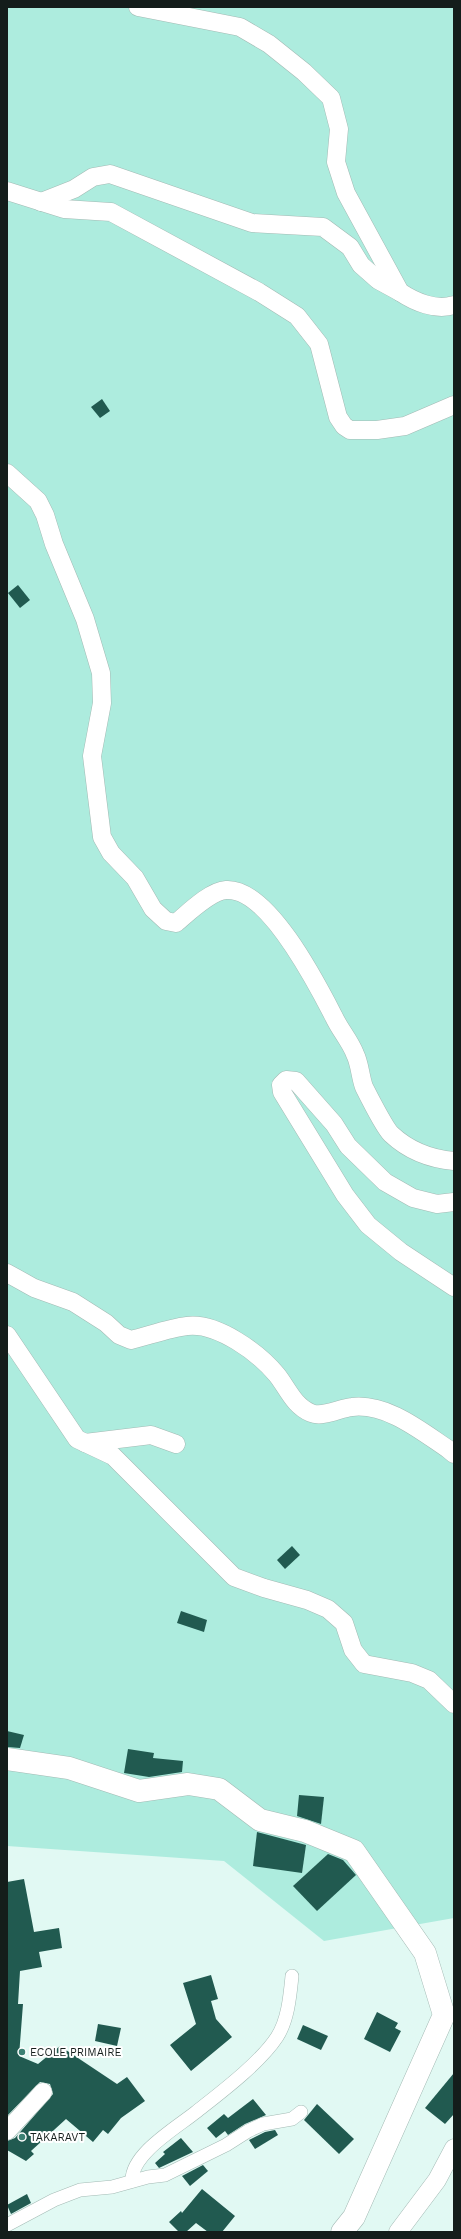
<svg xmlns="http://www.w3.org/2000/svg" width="461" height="2239" font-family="'Work Sans',sans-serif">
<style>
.green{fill:#adecde}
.building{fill:#215a50}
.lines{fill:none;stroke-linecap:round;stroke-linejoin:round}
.pedestrian-casing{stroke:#a3bab4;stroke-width:14}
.minor-casing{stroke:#a3bab4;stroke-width:19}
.tertiary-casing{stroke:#a3bab4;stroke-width:23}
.pedestrian{stroke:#fff;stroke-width:13}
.minor{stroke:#fff;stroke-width:18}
.tertiary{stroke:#fff;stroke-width:22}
.poi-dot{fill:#3c8073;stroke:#fff;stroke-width:1.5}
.labels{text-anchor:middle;stroke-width:4;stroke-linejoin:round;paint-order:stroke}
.poi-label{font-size:11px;fill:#141d1b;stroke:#fff;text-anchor:start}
</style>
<rect width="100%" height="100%" fill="#e1f9f3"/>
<path class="green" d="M7 7H454V1918L324 1941 224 1861 7 1846Z"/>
<g class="building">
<path d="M102 399 110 411 100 418 91 407Z"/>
<path d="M18 585 30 600 20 608 8 593Z"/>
<path d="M292 1546 300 1555 285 1569 277 1560Z"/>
<path d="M181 1611 207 1620 204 1632 177 1623Z"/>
<path d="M7 1731 24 1735 20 1748 7 1747Z"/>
<path d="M128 1749 154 1753 153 1758 183 1761 182 1772 149 1777 124 1773Z"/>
<path d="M299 1795 324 1797 321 1824 297 1816Z"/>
<path d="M257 1832 306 1845 302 1873 253 1866Z"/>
<path d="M328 1854 343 1860 356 1875 317 1911 293 1886Z"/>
<path d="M24 1879 34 1932 59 1928 62 1948 39 1952 42 1967 20 1971 18 2004H23L19 2056 38 2064 60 2046 117 2084 127 2077 145 2101 121 2118 108 2134 103 2130 93 2142 66 2119 31 2151 34 2154 26 2161 7 2150V2141L15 2138 53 2094 50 2084 40 2082 7 2116V1882Z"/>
<path d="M211 1975 218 1999 211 2001 216 2019 232 2037 191 2071 170 2045 196 2024 183 1983Z"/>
<path d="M377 2012 398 2023 395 2028 401 2031 390 2052 364 2039Z"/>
<path d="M98 2024 121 2028 117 2046 95 2041Z"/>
<path d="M303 2025 328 2036 321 2050 297 2039Z"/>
<path d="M454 2073V2114L445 2124 425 2108Z"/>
<path d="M253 2099 266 2115 245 2124 228 2135 225 2131 216 2138 207 2128 224 2114 228 2118Z"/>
<path d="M317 2104 354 2139 339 2154 304 2120Z"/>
<path d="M275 2130 278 2135 255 2149 249 2140 265 2132Z"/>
<path d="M181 2138 193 2152 159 2168 155 2163 165 2154 163 2152Z"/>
<path d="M203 2165 208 2171 190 2186 182 2176Z"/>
<path d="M202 2189 235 2216 222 2232H208L196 2223 186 2232H179L169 2222 181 2211 182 2213Z"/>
<path d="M27 2194 31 2203 11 2214 7 2205Z"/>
</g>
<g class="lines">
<g class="pedestrian-casing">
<g id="pedestrian">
<path d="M132 2181C131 2154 176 2128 196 2112 220 2093 260 2063 277 2037 288 2020 290 1996 292 1976"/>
<path d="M7 2225 54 2200 80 2190 112 2187 148 2177 165 2175 226 2145 248 2131 263 2124 292 2119 301 2112"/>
</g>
</g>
<g class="minor-casing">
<g id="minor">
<path d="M138 7 240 27 269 44 304 72 331 98 339 129 336 162 346 193 400 292C415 302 436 311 454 305"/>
<path d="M7 191 64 209 111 212 259 292 297 316 319 344 338 417 344 426 350 430H377L405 426 454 405"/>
<path d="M41 202 74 189 93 177 110 174 252 223 323 227 350 247 361 265 378 280 400 292"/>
<path d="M7 473 38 501 45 515 54 544 85 619 101 673 102 703 92 756 102 837 111 853 135 878 153 909 166 921 176 923C188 913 210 891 226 890 268 887 318 986 334 1017 340 1030 350 1041 355 1054 360 1064 360 1076 364 1087 368 1095 385 1128 391 1134 408 1150 431 1159 454 1161"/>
<path d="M454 1202 437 1204 413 1198 385 1182 348 1146 334 1124 296 1081 286 1080 281 1085 282 1092 345 1195 368 1225 401 1252 454 1287"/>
<path d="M7 1273 34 1288 73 1302 106 1323 119 1335 131 1340C148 1336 169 1328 187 1326 217 1322 259 1353 277 1375 288 1389 294 1406 311 1413 323 1418 340 1408 352 1407 387 1403 421 1431 448 1449L454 1454"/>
<path d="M7 1335 77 1439 113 1456 234 1577 264 1588 307 1600 328 1609 344 1623 353 1650 364 1664 412 1673 429 1680 454 1704"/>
<path d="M85 1443 151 1435 176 1444"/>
<path d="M7 2131 43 2092"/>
<path d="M398 2232 437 2180 454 2148"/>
</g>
</g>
<g class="tertiary-casing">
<path id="tertiary" d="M7 1759 69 1768 139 1791 188 1784 219 1789 260 1820 305 1831 354 1851 425 1953 444 2015 354 2217 342 2232"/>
</g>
<use href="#pedestrian" class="pedestrian"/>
<use href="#minor" class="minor"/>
<use href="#tertiary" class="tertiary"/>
</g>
<g class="poi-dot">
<circle cx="22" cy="2052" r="4"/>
<circle cx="22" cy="2137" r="4"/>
</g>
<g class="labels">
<g class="poi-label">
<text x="30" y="2056">ECOLE PRIMAIRE</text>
<text x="30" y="2141">TAKARAVT</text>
</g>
</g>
<rect width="461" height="2239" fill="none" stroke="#141d1b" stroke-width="16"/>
</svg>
